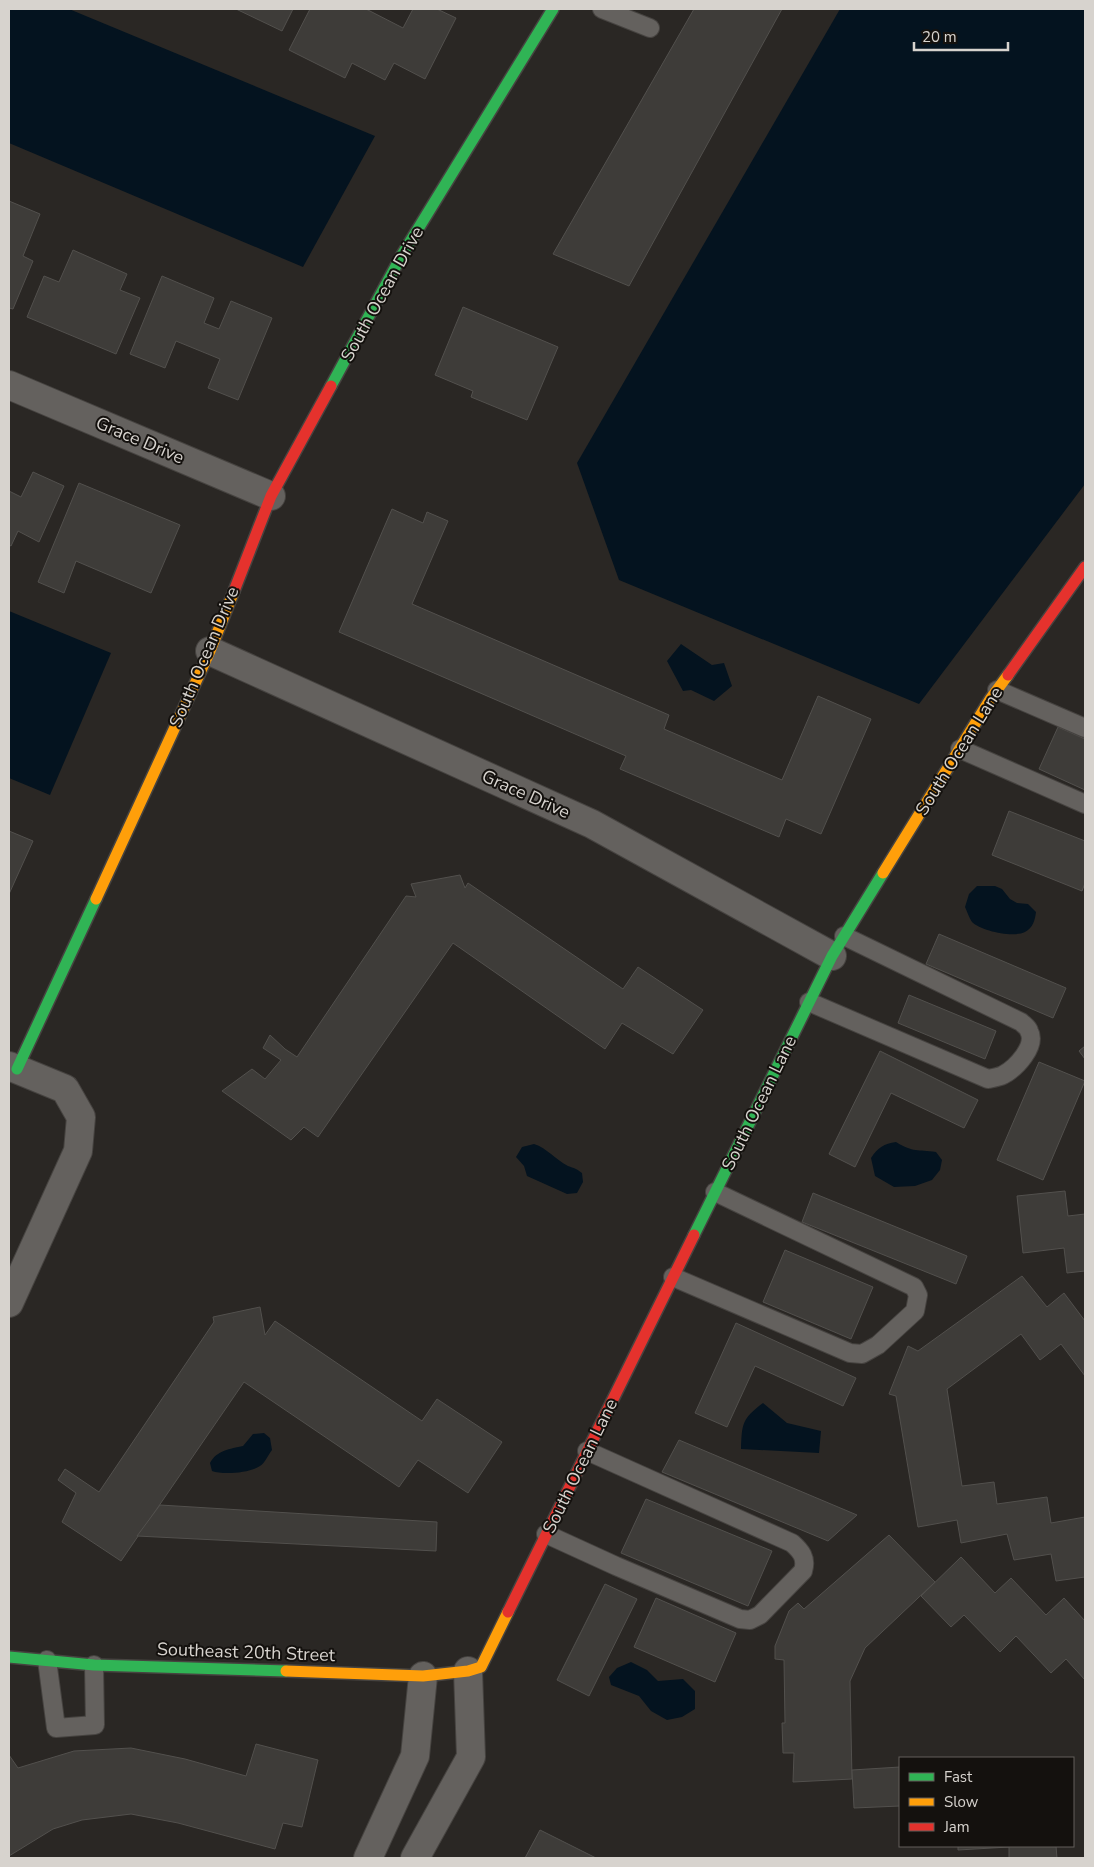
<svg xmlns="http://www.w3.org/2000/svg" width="1094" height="1867" font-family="'Nunito Sans',sans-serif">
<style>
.water{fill:#04131f}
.building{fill:#3e3c39;stroke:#52504d}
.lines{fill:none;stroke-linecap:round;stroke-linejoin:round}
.lane-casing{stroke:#464340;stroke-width:20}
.street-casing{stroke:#464340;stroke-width:30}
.fast-casing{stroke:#464340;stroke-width:14}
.slow-casing{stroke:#464340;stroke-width:14}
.jam-casing{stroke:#464340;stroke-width:14}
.lane{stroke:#64615e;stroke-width:18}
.street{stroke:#64615e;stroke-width:28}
.fast{stroke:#30b455;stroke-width:11}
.slow{stroke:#ff9f0a;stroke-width:11}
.jam{stroke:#e5322d;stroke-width:11}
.labels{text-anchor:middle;stroke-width:4;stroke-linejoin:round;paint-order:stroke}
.street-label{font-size:18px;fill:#d7d3ce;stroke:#14110e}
</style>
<rect width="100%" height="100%" fill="#2a2724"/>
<g class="water">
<path d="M9 9H69L375 136 303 267 9 143Z"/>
<path d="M840 9H1085V484L919 704 619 580 577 463Z"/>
<path d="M9 611 111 653 50 795 9 778Z"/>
<path d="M681 644 712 665 724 663 732 686 714 701 691 690 683 691 667 661Z"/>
<path d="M977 886H995L1002 889 1010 899 1017 903 1028 904 1036 912C1035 920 1033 928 1025 932 1013 938 981 931 972 922 969 918 967 911 965 907L969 894Z"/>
<path d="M896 1142C914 1153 917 1149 936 1152L942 1160 940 1170 932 1180 915 1186 894 1187 875 1176 871 1158C878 1147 884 1144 896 1142Z"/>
<path d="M534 1144C547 1148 556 1160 568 1166 574 1168 577 1169 582 1173L583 1182 577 1193 567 1194 527 1176 524 1166 516 1157 522 1147Z"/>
<path d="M763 1403 787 1423 821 1431 819 1453 741 1449C742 1423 742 1419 763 1403Z"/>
<path d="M264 1433 270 1438 272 1450C268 1455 265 1463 260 1466 250 1473 223 1475 212 1471L210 1463C217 1450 230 1449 243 1446L253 1434Z"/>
<path d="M631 1662 647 1670 658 1681 683 1679 695 1691V1709L682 1717 667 1720 651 1711 639 1696 611 1685 609 1677 617 1668Z"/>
</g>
<g class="building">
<path d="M236 9H293L282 31Z"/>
<path d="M310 9H366L403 28 413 9H437L456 18 425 79 394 63 385 80 352 63 345 78 289 50Z"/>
<path d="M694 9H782L629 286 553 254Z"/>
<path d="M9 201 40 214 23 256 33 261 13 309 9 308Z"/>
<path d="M73 250 127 274 120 290 140 298 116 354 27 317 44 276 59 282Z"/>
<path d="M162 276 214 298 204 323 219 329 231 301 272 318 238 400 208 388 220 359 176 341 165 368 130 354Z"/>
<path d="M463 307 558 347 527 420 471 397 473 391 435 375Z"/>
<path d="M33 472 64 486 39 542 18 531 11 546 9 545V491L21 497Z"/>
<path d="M79 483 180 525 151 593 76 561 64 593 38 582Z"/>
<path d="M392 509 423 523 427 512 448 521 412 604 669 715 664 729 782 780 818 696 871 719 821 834 786 819 779 837 620 769 626 756 339 632Z"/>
<path d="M1058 727 1085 739V790L1039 769Z"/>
<path d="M1009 811 1085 841V883L1082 891 992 855Z"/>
<path d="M9 831 33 841 9 894Z"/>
<path d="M460 875 465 888 468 883 623 989 638 967 703 1010 673 1054 622 1023 605 1049 453 943 318 1137 304 1127 291 1140 222 1091 252 1069 265 1079 281 1060 263 1048 270 1035 285 1049 297 1057 406 896 416 897 411 884Z"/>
<path d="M939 934 1066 988 1053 1018 926 964Z"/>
<path d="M909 995 996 1031 985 1059 898 1023Z"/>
<path d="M1085 1046V1059L1079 1051Z"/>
<path d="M880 1051 978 1100 964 1128 891 1093 855 1167 829 1154Z"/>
<path d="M1039 1062 1085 1081 1043 1180 997 1160Z"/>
<path d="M1065 1191 1068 1216 1085 1214V1271L1067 1273 1064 1248 1023 1253 1017 1196Z"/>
<path d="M813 1193 967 1256 956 1284 802 1222Z"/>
<path d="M785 1250 873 1287 851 1339 763 1302Z"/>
<path d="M1022 1276 1047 1307 1064 1293 1085 1321V1376L1061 1344 1040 1360 1021 1334 947 1389 962 1486 994 1482 997 1504 1047 1497 1051 1523 1085 1517V1577L1056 1581 1051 1554 1014 1560 1007 1534 961 1543 957 1520 918 1527 896 1396 889 1394 908 1346 918 1351Z"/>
<path d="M260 1307 265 1335 275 1321 422 1421 437 1399 502 1442 468 1493 418 1460 399 1487 244 1382 121 1561 62 1522 76 1493 58 1480 65 1469 99 1492 214 1322 213 1317Z"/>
<path d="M736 1323 856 1378 843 1406 755 1366 727 1427 695 1413Z"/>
<path d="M679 1440 857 1515 828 1541 662 1472Z"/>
<path d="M646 1499 772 1551 748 1606 621 1553Z"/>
<path d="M160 1505 437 1522 436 1551 137 1536Z"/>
<path d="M889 1535 935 1582 865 1648 850 1681 852 1779 793 1782 794 1753H783L782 1723H785L784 1660 775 1659V1646L789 1611 798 1603 804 1609Z"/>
<path d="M961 1557 995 1593 1011 1578 1046 1615 1064 1598 1085 1621V1680L1066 1659 1051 1673 1016 1636 1000 1652 964 1615 951 1627 921 1596Z"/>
<path d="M605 1584 637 1599 589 1696 557 1680Z"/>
<path d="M656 1598 736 1633 715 1682 634 1647Z"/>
<path d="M256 1744 318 1760 302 1827 283 1823 275 1849 178 1823 131 1814 82 1820 53 1829 9 1856V1755L18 1768 74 1751 131 1748 185 1759 246 1776Z"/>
<path d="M900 1767V1806L854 1808 852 1770Z"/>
<path d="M540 1830 596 1858H525Z"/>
<path d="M958 1846H1056L1057 1858H1009V1847L958 1850Z"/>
</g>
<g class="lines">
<g class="lane-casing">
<g id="lane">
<path d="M602 9 650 28"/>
<path d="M997 690 1085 728"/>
<path d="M960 749 1085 804"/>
<path d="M809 1002 988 1079C993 1078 999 1077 1003 1075 1016 1068 1037 1046 1029 1031 1028 1027 1024 1025 1021 1022L844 936"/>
<path d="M673 1277 850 1353 862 1354 878 1345 915 1311 918 1295 914 1287 715 1192"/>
<path d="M546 1534 616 1566 740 1619 750 1620 760 1615 803 1571C807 1558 801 1551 792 1543L587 1451"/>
<path d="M47 1660 56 1728 95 1725 94 1665"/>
</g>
</g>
<g class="street-casing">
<g id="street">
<path d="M9 385 271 496"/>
<path d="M210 651 592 824 832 956"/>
<path d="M9 1066 65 1089 81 1117 78 1151 9 1303"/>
<path d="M368 1858 415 1756 423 1676"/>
<path d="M415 1858 471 1757 468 1671"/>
</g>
</g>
<g class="fast-casing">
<g id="fast">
<path d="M331 386 402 255 553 9"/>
<path d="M17 1069 96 899"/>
<path d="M694 1235 832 956 883 873"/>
<path d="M9 1657 94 1665 286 1671"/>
</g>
</g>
<g class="slow-casing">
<g id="slow">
<path d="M883 873 991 698 1008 675"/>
<path d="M96 899 210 651 234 591"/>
<path d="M286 1671 423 1676 468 1671 481 1667 508 1612"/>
</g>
</g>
<g class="jam-casing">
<g id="jam">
<path d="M234 591 271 496 331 386"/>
<path d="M1008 675 1085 567"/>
<path d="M508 1612 694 1235"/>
</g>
</g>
<use href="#lane" class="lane"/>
<use href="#street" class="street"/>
<use href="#fast" class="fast"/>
<use href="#slow" class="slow"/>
<use href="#jam" class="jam"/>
</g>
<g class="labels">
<g class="street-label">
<text transform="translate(382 294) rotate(-61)" y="6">South Ocean Drive</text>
<text transform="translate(140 440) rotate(23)" y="6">Grace Drive</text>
<text transform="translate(204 657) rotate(-67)" y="6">South Ocean Drive</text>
<text transform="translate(959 751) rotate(-58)" y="6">South Ocean Lane</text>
<text transform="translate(526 794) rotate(24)" y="6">Grace Drive</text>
<text transform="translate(759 1103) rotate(-64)" y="6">South Ocean Lane</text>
<text transform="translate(580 1466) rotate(-64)" y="6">South Ocean Lane</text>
<text transform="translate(246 1652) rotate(2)" y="6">Southeast 20th Street</text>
</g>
</g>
<rect width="1094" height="1867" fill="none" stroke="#d7d3ce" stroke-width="20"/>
<rect x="899" y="1757" width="175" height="90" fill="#14110e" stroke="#625f5b"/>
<rect x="909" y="1773" width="25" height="8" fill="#30b455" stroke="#625f5b"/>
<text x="944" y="1782" font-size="15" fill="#d7d3ce">Fast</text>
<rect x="909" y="1798" width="25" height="8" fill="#ff9f0a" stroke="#625f5b"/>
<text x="944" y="1807" font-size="15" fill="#d7d3ce">Slow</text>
<rect x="909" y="1823" width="25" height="8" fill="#e5322d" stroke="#625f5b"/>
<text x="944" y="1832" font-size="15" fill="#d7d3ce">Jam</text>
<path d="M914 42v8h94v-8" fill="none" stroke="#d7d3ce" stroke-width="2.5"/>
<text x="922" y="42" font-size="15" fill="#d7d3ce" stroke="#14110e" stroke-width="4" paint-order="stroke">20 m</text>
</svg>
